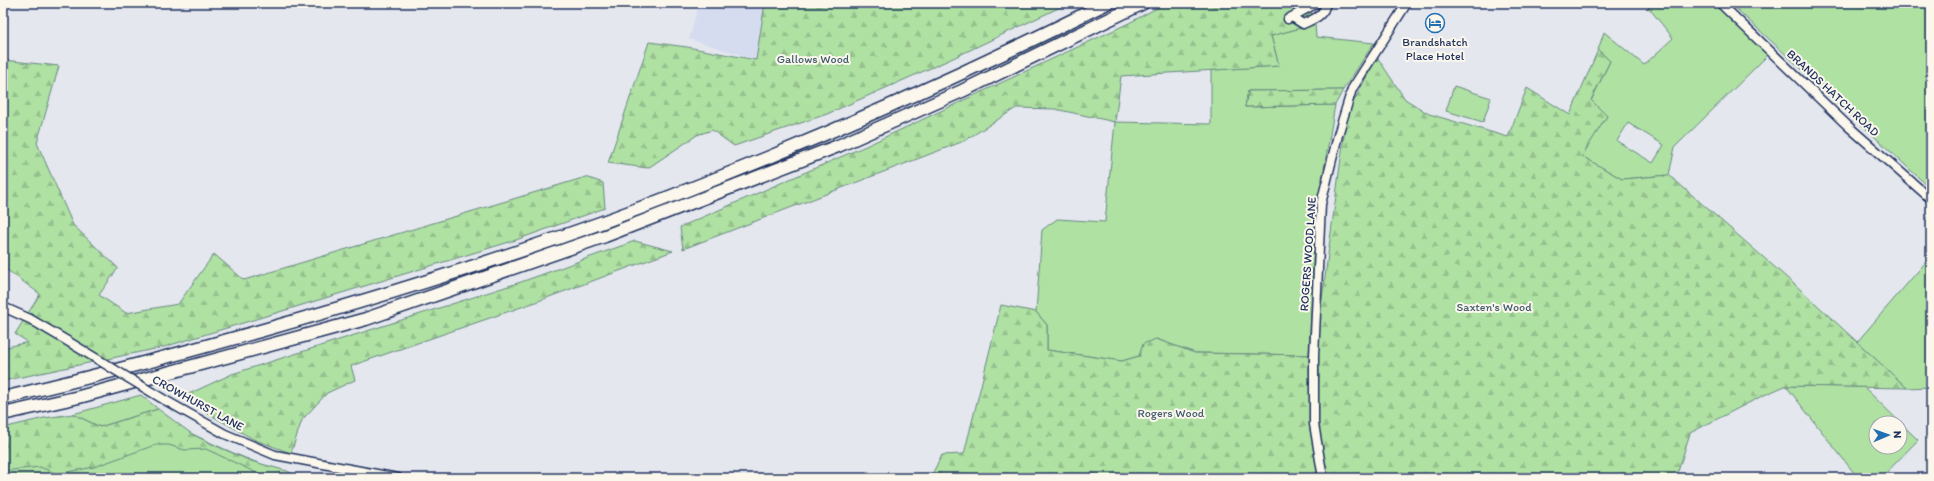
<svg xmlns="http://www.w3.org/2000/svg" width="1934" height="481" font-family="Itim,sans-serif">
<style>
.built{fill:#d6dcef}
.green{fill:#afe1a2;stroke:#658880;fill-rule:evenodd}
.forest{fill:url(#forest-firs);stroke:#658880}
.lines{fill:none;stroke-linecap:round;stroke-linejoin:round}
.minor-casing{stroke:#1b2f5e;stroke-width:11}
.highway-casing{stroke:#1b2f5e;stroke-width:15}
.minor{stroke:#fbf7ec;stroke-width:8}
.highway{stroke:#fbf7ec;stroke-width:12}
.minor-bridge-casing{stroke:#1b2f5e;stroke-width:11;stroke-linecap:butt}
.minor-bridge{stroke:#fbf7ec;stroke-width:8}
.labels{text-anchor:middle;stroke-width:4;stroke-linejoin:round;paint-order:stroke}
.poi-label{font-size:12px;fill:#1b2f5e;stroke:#fbf7ec}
.park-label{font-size:12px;fill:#405c6f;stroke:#fbf7ec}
.street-label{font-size:12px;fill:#1b2f5e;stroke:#fbf7ec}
</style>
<defs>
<pattern id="forest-firs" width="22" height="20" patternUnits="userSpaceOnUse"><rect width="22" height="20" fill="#afe1a2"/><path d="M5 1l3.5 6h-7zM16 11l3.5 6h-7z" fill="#96c18e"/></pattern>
</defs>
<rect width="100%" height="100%" fill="#e5e7ee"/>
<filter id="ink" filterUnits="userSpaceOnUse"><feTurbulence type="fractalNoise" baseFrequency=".025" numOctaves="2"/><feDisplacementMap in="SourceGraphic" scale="8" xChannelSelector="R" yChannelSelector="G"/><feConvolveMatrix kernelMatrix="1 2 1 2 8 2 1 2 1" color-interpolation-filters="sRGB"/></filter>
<g filter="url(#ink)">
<path class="built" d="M699 3H765L757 60 689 39Z"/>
<g class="green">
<path d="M1652 3H1714L1769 54 1675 147 1669 175 1622 179 1581 156 1607 116 1591 101 1610 61 1598 50 1604 32 1644 65 1673 38 1648 7ZM1628 123 1664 145 1653 163 1617 141Z"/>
<path d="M1730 3H1931V189Z"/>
<path d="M1315 24 1316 37 1374 43 1343 90 1248 91 1245 107 1335 105 1315 222 1309 355 1195 353 1156 339 1139 356 1122 361 1047 350V325L1036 312 1042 230 1057 219 1105 222 1115 122 1211 124V70L1279 66 1271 36Z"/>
<path d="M1454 86 1491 98 1483 122 1446 111Z"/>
<path d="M1931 256V387L1907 388 1857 342Z"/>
<path d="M1786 386 1864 387 1918 440 1881 478H1858ZM1876 423H1900V447H1876Z"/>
<path d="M141 395 158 409 100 427 73 414Z"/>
<path d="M161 419C210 442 259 469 313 478H3V449Z"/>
</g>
<g class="forest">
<path d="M765 3H1069L951 59 827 114 734 146 712 130 697 135 648 168 608 163 649 42 687 47 756 60Z"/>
<path d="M1166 3H1308L1315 24 1271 36 1279 66 1121 76 1115 122 1055 109 1016 108 964 141 683 249 680 227 868 145 1129 23Z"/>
<path d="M1598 50 1610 61 1591 100 1607 116 1582 156 1622 179 1669 175 1802 291 1907 388 1785 386 1762 396 1690 433 1676 478H1328L1317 425 1319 372 1317 336 1347 114 1377 57 1405 99 1429 114 1508 137 1527 88 1570 115Z"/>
<path d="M3 60 59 66 37 143 73 225 118 268 99 295 126 313 178 304 214 254 244 280 586 177 603 183 605 208 516 240 164 347 3 381V348L28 342 15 334 40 294 3 267Z"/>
<path d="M1343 90 1335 105 1245 107 1248 91Z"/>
<path d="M635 241 673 251 533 303 351 366 355 380 327 393 302 420 291 453 255 440 180 398 232 374 521 282Z"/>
<path d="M1001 305 1036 312 1047 325V350L1122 361 1139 356 1143 344 1156 339 1195 353 1309 355 1310 419 1318 478H930L942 455 964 454Z"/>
<path d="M158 409 192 434 214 445 251 461 287 471 295 475 293 478 263 476 206 449 184 450 169 445H155L94 467 57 474 40 467 3 471V428L44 418 73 414 100 427Z"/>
</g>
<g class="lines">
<g class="minor-casing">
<g id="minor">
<path d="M1720 3 1848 126 1931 199"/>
<path d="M1292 17 1303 24C1314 19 1324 16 1326 3"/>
<path d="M1288 19 1317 3"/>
<path d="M3 307 30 319 69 342"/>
<path d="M163 399 225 434 275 455 398 478"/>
<path d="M1323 478 1314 424V356L1321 204 1338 135 1352 89 1407 3"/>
</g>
</g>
<g class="highway-casing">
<g id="highway">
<path d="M3 398C89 378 175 355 260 331 376 298 490 263 603 222 775 159 943 85 1107 3"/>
<path d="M3 414 79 397 366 319 605 236 838 146 962 91 1143 3"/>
</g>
</g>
<use href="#minor" class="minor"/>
<use href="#highway" class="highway"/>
<g class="minor-bridge-casing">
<path id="minor-bridge" d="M69 342 163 399"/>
</g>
<use href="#minor-bridge" class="minor-bridge"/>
</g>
</g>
<defs>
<g id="hotel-ring" transform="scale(1)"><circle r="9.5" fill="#fbf7ec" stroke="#1f6fb2" stroke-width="1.5"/><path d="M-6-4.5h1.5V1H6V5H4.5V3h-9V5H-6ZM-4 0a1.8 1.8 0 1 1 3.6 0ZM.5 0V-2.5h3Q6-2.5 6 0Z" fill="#1f6fb2"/></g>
</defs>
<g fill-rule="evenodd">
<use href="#hotel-ring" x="1435" y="23"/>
</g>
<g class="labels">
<g class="poi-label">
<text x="1435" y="46">Brandshatch<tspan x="1435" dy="14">Place Hotel</tspan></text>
</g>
<g class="park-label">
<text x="813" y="63">Gallows Wood</text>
<text x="1494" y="311">Saxten's Wood</text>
<text x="1171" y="417">Rogers Wood</text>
</g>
<g class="street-label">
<text transform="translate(1833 93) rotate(43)" y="4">BRANDS HATCH ROAD</text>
<text transform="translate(1308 254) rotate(-86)" y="4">ROGERS WOOD LANE</text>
<text transform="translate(198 403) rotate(29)" y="4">CROWHURST LANE</text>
</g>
</g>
<rect width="1934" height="481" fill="none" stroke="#fbf7ec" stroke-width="16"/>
<rect x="8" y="8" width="1918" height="465" fill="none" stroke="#1b2f5e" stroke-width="1.5" filter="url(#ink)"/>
<g transform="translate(1888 435) rotate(88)"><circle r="19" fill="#fbf7ec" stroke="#a1a7b3"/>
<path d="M0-3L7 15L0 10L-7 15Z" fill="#1f6fb2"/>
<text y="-6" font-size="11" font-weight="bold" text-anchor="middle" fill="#1b2f5e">N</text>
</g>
</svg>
